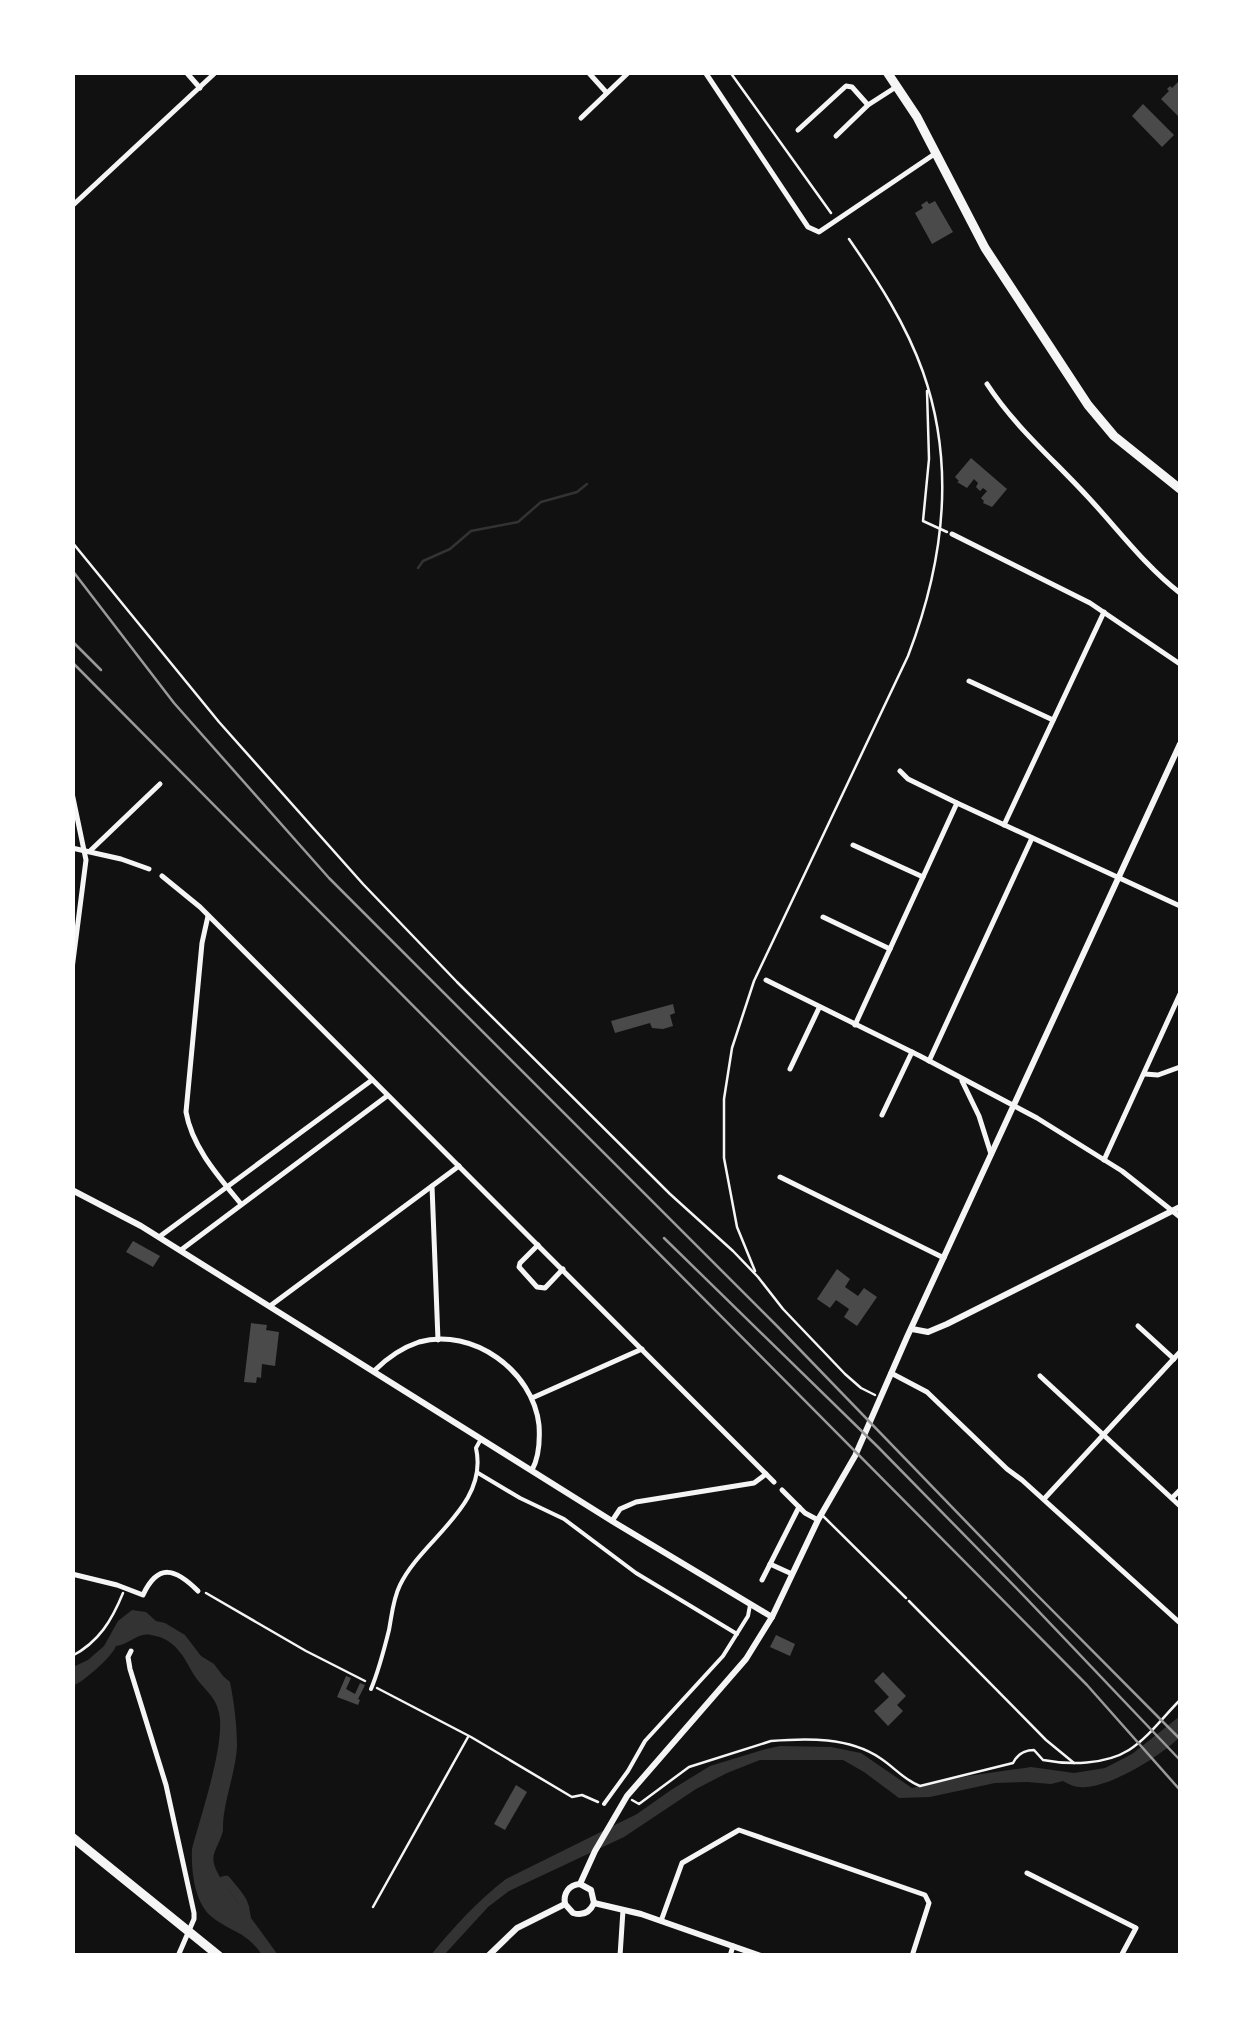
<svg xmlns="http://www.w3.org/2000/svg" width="1253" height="2028" font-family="Overpass,sans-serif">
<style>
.water{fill:#333}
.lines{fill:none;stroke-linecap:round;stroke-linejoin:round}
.stream{stroke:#333;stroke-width:2.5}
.canal{stroke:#333;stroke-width:9}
.building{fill:#4a4a4a}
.path{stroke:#f5f5f5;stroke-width:2.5}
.service{stroke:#f5f5f5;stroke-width:2.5}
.pedestrian{stroke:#f5f5f5;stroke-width:4}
.minor{stroke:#f5f5f5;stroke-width:5}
.tertiary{stroke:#f5f5f5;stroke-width:6}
.primary{stroke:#f5f5f5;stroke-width:9}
.tram{stroke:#9a9a9a;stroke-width:2.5}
.rail{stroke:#9a9a9a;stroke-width:2.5}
</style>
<rect width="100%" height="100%" fill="#111"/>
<g class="water">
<path d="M132 1610 146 1612 156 1621 165 1623 185 1635 201 1656 214 1664 223 1676 230 1682C234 1702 237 1725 237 1746 236 1773 222 1804 223 1831 221 1839 216 1847 214 1854 209 1871 235 1895 243 1910L250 1912 251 1918 278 1955H262C246 1931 232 1933 212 1917 194 1903 191 1869 192 1849 200 1818 226 1742 219 1713 216 1696 203 1689 194 1675 183 1656 176 1639 151 1635 137 1632 129 1645 116 1646 112 1657 84 1681 73 1686V1667L88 1660 104 1646 118 1621Z"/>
<path d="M1180 1716V1737C1159 1757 1114 1785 1086 1787 1077 1788 1070 1785 1063 1781L1051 1784 1027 1782 995 1783 930 1797 899 1798 864 1772 843 1760H760L727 1773 696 1789 624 1837 509 1891 488 1907 444 1955 430 1956C453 1928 477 1901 506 1879L637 1814 671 1790 710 1766 766 1749 780 1746 831 1747 861 1753 912 1788 968 1776 1031 1767 1074 1773 1105 1768 1132 1754Z"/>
</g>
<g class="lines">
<path class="stream" d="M418 568 423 561 450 549 471 531 518 522 541 502 577 492 587 484"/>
<path class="canal" d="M216 1883 226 1880C236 1893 250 1904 244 1922"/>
</g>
<g class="building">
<path d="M1180 80V118L1161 99 1169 91 1167 89 1170 86 1172 88Z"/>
<path d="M1143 104 1174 135 1162 147 1132 116Z"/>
<path d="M927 201 929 204 935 201 953 232 932 244 915 213 923 208 921 205Z"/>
<path d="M971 458 1007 489 992 507 983 503 984 501 981 498 987 491 983 488 980 491 976 487 978 483 974 479 967 488 957 482 959 481 955 477Z"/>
<path d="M673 1004 675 1013 670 1015 673 1026 663 1029 652 1028 650 1023 615 1033 611 1021Z"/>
<path d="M133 1241 160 1256 153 1267 126 1252Z"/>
<path d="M837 1269 850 1279 845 1287 858 1296 864 1288 877 1297 857 1326 844 1317 849 1309 836 1300 830 1308 817 1299Z"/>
<path d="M251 1323 267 1325 266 1330 279 1332 275 1366 262 1364 261 1378 257 1377 256 1383 244 1382Z"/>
<path d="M776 1635 795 1644 790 1656 770 1647Z"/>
<path d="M883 1672 906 1696 897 1705 903 1711 888 1726 874 1711 889 1697 874 1681Z"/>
<path d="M346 1676 351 1678 346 1689 355 1694 360 1683 365 1685 358 1699 360 1700 358 1705 337 1697Z"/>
<path d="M516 1785 527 1792 505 1830 494 1824Z"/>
</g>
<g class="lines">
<g class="path">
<path d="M730 72 831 213"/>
<path d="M927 391 929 459 923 521 947 532"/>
<path d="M72 542 219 722 363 884 457 982 670 1194 733 1251 758 1277 783 1309 845 1374 861 1388 875 1395"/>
<path d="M755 1271 737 1227 724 1158V1099L732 1048 754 981 908 656C943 565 956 466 923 372 906 324 878 281 849 239"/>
<path d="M206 1593 306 1651 365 1681"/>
<path d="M909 1601 1046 1740 1074 1763"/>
<path d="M72 1656C99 1642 112 1620 123 1593"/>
<path d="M377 1688 471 1737 572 1797 582 1795 598 1802"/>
<path d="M632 1800 639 1804 689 1767 771 1741C807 1738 849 1737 880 1758 894 1767 904 1780 920 1786L1013 1763C1017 1755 1024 1750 1034 1750L1043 1760C1069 1765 1105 1765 1129 1750 1148 1738 1164 1716 1180 1700"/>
<path d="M373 1907 468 1737"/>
</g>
<path class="service" d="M822 1515 906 1598"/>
<g class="pedestrian">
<path d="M478 1473 520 1498 564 1519 636 1573 737 1634"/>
<path d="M371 1689C379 1670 384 1650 389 1630 392 1614 393 1599 400 1585 422 1539 489 1506 476 1448L481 1439"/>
<path d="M604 1804 628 1771 645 1741 723 1656 748 1616 750 1605"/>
</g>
<g class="minor">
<path d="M186 72 200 88"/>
<path d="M588 72 606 92"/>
<path d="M705 72 808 227 819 232 936 153"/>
<path d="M581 118 629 72"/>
<path d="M798 130 846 86 852 87 868 105"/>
<path d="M836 136 868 105 896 87"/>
<path d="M72 206 216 72"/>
<path d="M987 384C1015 427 1053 459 1087 496 1117 528 1145 566 1180 593"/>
<path d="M952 534 1090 603 1180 664"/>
<path d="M969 681 1053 720"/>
<path d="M900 771 908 779 957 803 1180 906"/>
<path d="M72 793 86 860 72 969"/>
<path d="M1004 825 1104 612"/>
<path d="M853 845 923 877"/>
<path d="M72 848 121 859 149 869"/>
<path d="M90 851 160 784"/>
<path d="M162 876 200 907 774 1482"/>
<path d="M208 916 202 943 186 1112C192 1147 219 1177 241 1204"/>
<path d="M823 917 890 949"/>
<path d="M766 980 920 1056 1037 1118 1122 1171 1180 1217"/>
<path d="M855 1025 957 803"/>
<path d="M929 1061 1032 838"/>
<path d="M790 1069 819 1008"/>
<path d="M1145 1074 1158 1075 1180 1067"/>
<path d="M962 1081 979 1116 991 1154"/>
<path d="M882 1115 912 1052"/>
<path d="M1104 1160 1180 994"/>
<path d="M780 1177 944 1258"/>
<path d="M432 1186 438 1340"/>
<path d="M159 1237 372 1080"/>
<path d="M538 1245 520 1263 519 1267 537 1287 545 1288 563 1269"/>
<path d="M181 1250 387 1096"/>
<path d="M270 1306 459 1166"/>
<path d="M1138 1326 1174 1359"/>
<path d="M374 1371C387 1358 401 1348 419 1342 473 1327 533 1371 539 1425 540 1440 539 1457 532 1470"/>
<path d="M891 1373 927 1392 1007 1469 1022 1480 1180 1623"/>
<path d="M1040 1376 1180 1506"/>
<path d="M532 1398 642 1349"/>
<path d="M782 1490 805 1513 818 1520"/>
<path d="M1172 1498 1180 1490"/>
<path d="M1044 1499 1180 1352"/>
<path d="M612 1521 620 1509 636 1502 754 1483 766 1474"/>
<path d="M770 1564 792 1574"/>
<path d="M72 1574 117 1585 143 1595C158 1563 175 1568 198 1591"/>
<path d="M762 1580 799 1507"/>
<path d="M131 1651 128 1657 130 1669 166 1785 194 1913V1919L178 1956"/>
<path d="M1027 1873 1136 1928 1121 1956"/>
<path d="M661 1921 682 1863 739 1830 925 1895 929 1903 912 1956"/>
<path d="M620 1956 623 1910"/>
<path d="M730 1956 733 1946"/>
</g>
<g class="tertiary">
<path d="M72 1190 141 1226 612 1521 772 1617"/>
<path d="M912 1329 928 1332 947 1324 1180 1207"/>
<path d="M580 1884 595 1851 627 1796 746 1659 772 1617 818 1520 855 1456 907 1337 1180 744"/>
<path d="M580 1884 591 1890 594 1903"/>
<path d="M594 1903 641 1914 761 1956"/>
<path d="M565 1904 573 1913C583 1916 590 1912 594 1903"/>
<path d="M565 1904C563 1893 569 1885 580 1884"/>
<path d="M488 1956 517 1928 565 1904"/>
</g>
<g class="primary">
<path d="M887 72 917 117 985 248 1088 405 1114 436 1180 489"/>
<path d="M72 1837 219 1956"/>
</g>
<path class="tram" d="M72 570 174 703 329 878 777 1326 1035 1593 1180 1739"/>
<g class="rail">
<path d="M72 641 101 670"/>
<path d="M72 662 1087 1685 1180 1790"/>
<path d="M664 1238 878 1447 1027 1599 1180 1760"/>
</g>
</g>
<rect width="1253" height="2028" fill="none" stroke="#ffffff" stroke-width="150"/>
</svg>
